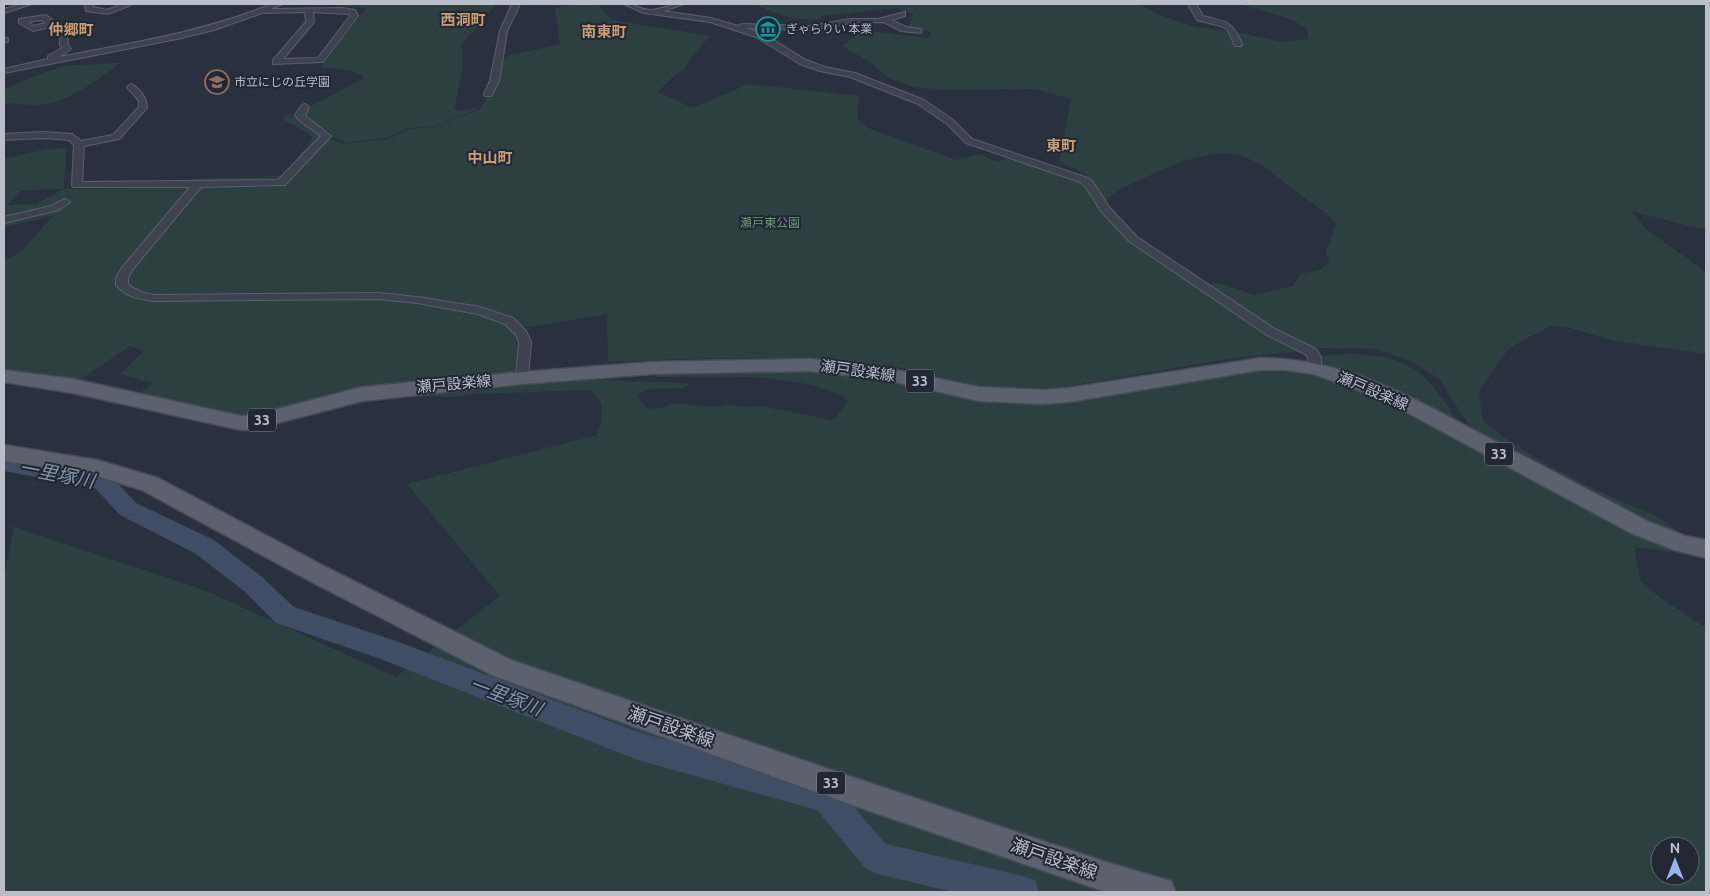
<svg xmlns="http://www.w3.org/2000/svg" width="1710" height="896" font-family="Ubuntu,'Noto Sans JP',sans-serif">
<style>
.green{fill:#2e3f41;fill-rule:evenodd}
.lines{fill:none;stroke-linecap:round;stroke-linejoin:round}
.river{fill:#414d65;fill-rule:evenodd}
.street-casing{stroke:#5a616c;stroke-width:2}
.primary-casing{stroke:#464c57;stroke-width:3}
.street{fill:#3c434e;fill-rule:evenodd}
.primary{fill:#5b626e;fill-rule:evenodd}
.labels{text-anchor:middle;stroke-width:4;stroke-linejoin:round;paint-order:stroke}
.far-poi-label{font-size:12px;fill:#b9bec9;stroke:#212833;text-anchor:start}
.far-park-label{font-size:12px;fill:#73977d;stroke:#212833}
.shield{fill:#212833;stroke:#8b919c;stroke-width:1}
.shield-label{font-size:14px;font-weight:bold;fill:#b9bec9}
.far-quarter-label{font-size:15px;font-weight:bold;fill:#ca9d73;stroke:#212833}
.street-label{font-size:15px;fill:#b9bec9;stroke:#212833}
.near-street-label{font-size:18px;fill:#b9bec9;stroke:#212833}
.near-water-label{font-size:19px;font-style:italic;fill:#8493ac;stroke:#212833}
</style>
<rect width="100%" height="100%" fill="#29313e"/>
<g class="green">
<path d="M336 4H497L462 44V72L454 109 461 111 477 107 476 110 435 126 410 128 386 138 346 143 331 136 330 132 316 125 304 114 311 106 362 79V75L348 70 321 67 366 8 335 5Z"/>
<path d="M577 4H597L612 20 710 36C701 47 689 57 684 70L679 72 657 92 693 108 748 84 859 96 857 118 868 128 956 160 979 154 997 162 1009 158 1074 178 1085 185 1127 237 1299 348V351L1240 357 1064 387C1037 390 1008 391 981 386 950 381 919 370 888 366 796 354 701 358 608 362L607 314 516 329 517 363 516 371 511 375 249 419 137 396 153 383 120 374 144 351 130 346 78 381 4 369V260L19 254 53 216 4 227V222L11 218 4 219V159L46 149 66 148 64 189 283 186 327 138 343 144 388 139 410 129 434 127 476 111 481 108 489 95 502 60 507 56 560 44 555 8ZM63 189 36 204 7 205 22 190Z"/>
<path d="M755 4H1138L1162 16 1192 26 1236 32 1282 42 1308 39 1307 29 1291 19 1239 4H1706V229L1689 226 1631 211 1646 229 1706 272V354L1615 341 1570 328 1550 326 1509 348 1479 392 1483 421C1521 453 1572 478 1616 499 1638 509 1656 512 1674 528V532L1655 529 1484 439 1471 428 1439 379 1409 360 1376 349 1321 348 1304 343 1272 328 1215 290 1211 285 1213 282 1226 285 1254 295 1293 286 1301 274 1321 269 1330 262 1326 253 1336 224C1327 210 1309 202 1295 191 1279 178 1265 165 1245 157 1210 142 1152 175 1120 189L1110 196 1104 204 1087 174 1059 162 1071 99 1035 89 947 90 913 87 888 78 870 62 842 46 862 30 928 38 932 32 908 27 913 14 897 8 822 16 821 19C800 22 773 14 755 4Z"/>
<path d="M120 63C97 80 75 98 46 104 32 107 18 101 4 105V89L61 66Z"/>
<path d="M289 114 299 118 323 135 284 178 277 180 187 182 192 179 280 176 289 169 311 140V135L308 133 284 120V116Z"/>
<path d="M1348 354C1414 355 1428 374 1461 427 1416 402 1371 375 1320 363L1319 356Z"/>
<path d="M1261 369H1285L1329 377 1385 399 1670 547V552L1636 547 1635 553 1640 581 1658 596 1706 628V892H4V578L14 527 204 590 396 677 500 596 407 484 597 435C602 418 608 402 590 390L472 394C454 398 439 398 422 393L564 379 671 382 689 384 684 388 648 389 638 394 641 402 648 409 665 407 672 403 712 407 729 405 748 407 763 406 830 420 836 418 847 403 845 398C800 371 709 378 656 377V375L700 371 800 370 873 376 980 398ZM1660 846H1690V876H1660Z"/>
</g>
<g class="lines">
<path class="river" d="M4 455 110 475 136 503 214 540 262 577 294 607 396 641 638 732 826 783 837 788 886 844 1023 876 1035 880 1039 892H954L877 874 866 869 817 810 638 760 378 658 276 623 244 591 196 554 120 515 95 488 4 471Z"/>
<g class="street-casing">
<g id="street">
<path d="M21 4H32L4 13V9Z"/>
<path d="M85 4H93V7L107 10 123 4 131 5 108 14 86 11Z"/>
<path d="M272 4H282L271 9 343 8 355 10 358 16 323 62H320L273 64V60L306 22 305 12 262 13 214 30 177 39 4 73V69L48 59V56L62 48 60 45V35L50 27 33 31 19 23V19L46 15 67 32 68 45 71 49 59 57C132 43 203 32 272 4ZM313 12 349 14 350 16 318 58 283 59 314 22ZM41 20 46 23 34 26 28 22Z"/>
<path d="M512 4H520L507 31 499 81 491 96H485L484 94 490 81 500 31Z"/>
<path d="M624 4C634 3 642 11 652 10 662 9 672 4 684 4L663 11 711 18 738 26 742 24 809 26 851 19H878L905 12V16L891 20 906 27 921 29V33L901 31 884 22 851 23 809 30 746 28 762 33 806 60 825 67 855 73 924 100 953 120 972 139 1088 178 1093 182 1109 207 1137 237 1275 329 1316 349 1321 357V368L1315 372 1311 371 1307 355 1267 335 1129 241 1101 211 1085 186 1080 182 966 143 947 124 918 104 850 77 820 71 800 64 756 37 710 22 644 13Z"/>
<path d="M1188 4H1196L1203 16C1227 22 1231 20 1242 44L1241 46H1235L1228 30 1221 26 1197 20Z"/>
<rect x="4" y="38" width="4" height="4"/>
<path d="M131 84C140 88 147 99 147 108L119 139 84 146 82 182 278 180 321 136 299 120 295 115 302 105 305 104 309 107 305 116 331 136 285 185 201 187 132 270 128 278V284C136 291 145 294 156 295L379 293 417 297 480 307 513 318 526 331 531 342 528 378 527 381 522 382 516 378 519 342 516 335 505 324 478 314 417 303 379 299 156 301C141 300 126 297 116 285V278L121 269 190 187H73L72 185 74 145 69 140 43 138 4 140V134L43 132 72 134 81 141 113 135 139 107V101L127 87Z"/>
<path d="M65 199 70 202 59 210 4 223V217L51 206Z"/>
</g>
</g>
<g class="primary-casing">
<g id="primary">
<path d="M1260 358C1348 358 1414 399 1489 438 1542 466 1595 493 1647 521L1685 536 1706 540V558L1674 550 1631 533 1380 398 1313 374 1284 370H1260L1069 402 1043 404 979 401 882 379 810 371 652 374 522 384 362 401 251 430H241L73 393 4 382V370L73 379 241 416H251L362 387 522 372 652 362 810 359 882 367 979 387 1043 390 1069 388Z"/>
<path d="M4 445 97 460 158 478 324 566 511 660 852 777 1109 863 1171 881 1176 892H1106L852 805 494 676 308 580 142 490 97 476 4 461Z"/>
</g>
</g>
<use href="#street" class="street"/>
<use href="#primary" class="primary"/>
</g>
<defs>
<g id="museum-ring" transform="scale(1.25)"><circle r="9.5" fill="#212833" stroke="#0f9aa8" stroke-width="1.5"/><path d="M0-6L6-3V-2H-6V-3ZM-5-1h2V3h-2ZM-1-1h2V3h-2ZM3-1h2V3H3ZM-6 4H6V6H-6Z" fill="#0f9aa8"/></g>
<g id="school-ring" transform="scale(1.25)"><circle r="9.5" fill="#212833" stroke="#8d6e63" stroke-width="1.5"/><path d="M0-5L7-2L0 1L-7-2ZM-4 1L0 2.5L4 1V4Q0 6-4 4Z" fill="#8d6e63"/></g>
</defs>
<g fill-rule="evenodd">
<use href="#museum-ring" x="768" y="29"/>
<use href="#school-ring" x="217" y="82"/>
</g>
<g class="labels">
<g class="far-poi-label">
<text x="786" y="33">ぎゃらりい 本業</text>
<text x="234" y="86">市立にじの丘学園</text>
</g>
<g class="far-park-label">
<text x="770" y="227">瀬戸東公園</text>
</g>
<g class="shield">
<rect x="906" y="369.5" width="28" height="23" rx="4"/>
<rect x="248" y="408.5" width="28" height="23" rx="4"/>
<rect x="1485" y="442.5" width="28" height="23" rx="4"/>
<rect x="817" y="771.5" width="28" height="23" rx="4"/>
</g>
<g class="shield-label">
<text x="920" y="386">33</text>
<text x="262" y="425">33</text>
<text x="1499" y="459">33</text>
<text x="831" y="788">33</text>
</g>
<g class="far-quarter-label">
<text x="463" y="25">西洞町</text>
<text x="71" y="35">仲郷町</text>
<text x="604" y="37">南東町</text>
<text x="1061" y="151">東町</text>
<text x="490" y="163">中山町</text>
</g>
<g class="street-label">
<text transform="translate(858 371) rotate(8)" y="5">瀬戸設楽線</text>
<text transform="translate(454 384) rotate(-5)" y="5">瀬戸設楽線</text>
<text transform="translate(1373 391) rotate(23)" y="5">瀬戸設楽線</text>
</g>
<g class="near-street-label">
<text transform="translate(671 727) rotate(19)" y="6">瀬戸設楽線</text>
<text transform="translate(1054 859) rotate(19)" y="6">瀬戸設楽線</text>
</g>
<g class="near-water-label">
<text transform="translate(57 474) rotate(11)" y="7">一里塚川</text>
<text transform="translate(506 696) rotate(21)" y="7">一里塚川</text>
</g>
</g>
<rect width="1710" height="896" fill="none" stroke="#b9bec9" stroke-width="10"/>
<g transform="translate(1675 861)"><circle r="24" fill="#212833" stroke="#5e646f"/>
<path d="M0-4L9 19L0 12L-9 19Z" fill="#9ab5ed"/>
<text y="-8" font-size="14" font-weight="bold" text-anchor="middle" fill="#b9bec9">N</text>
</g>
</svg>
